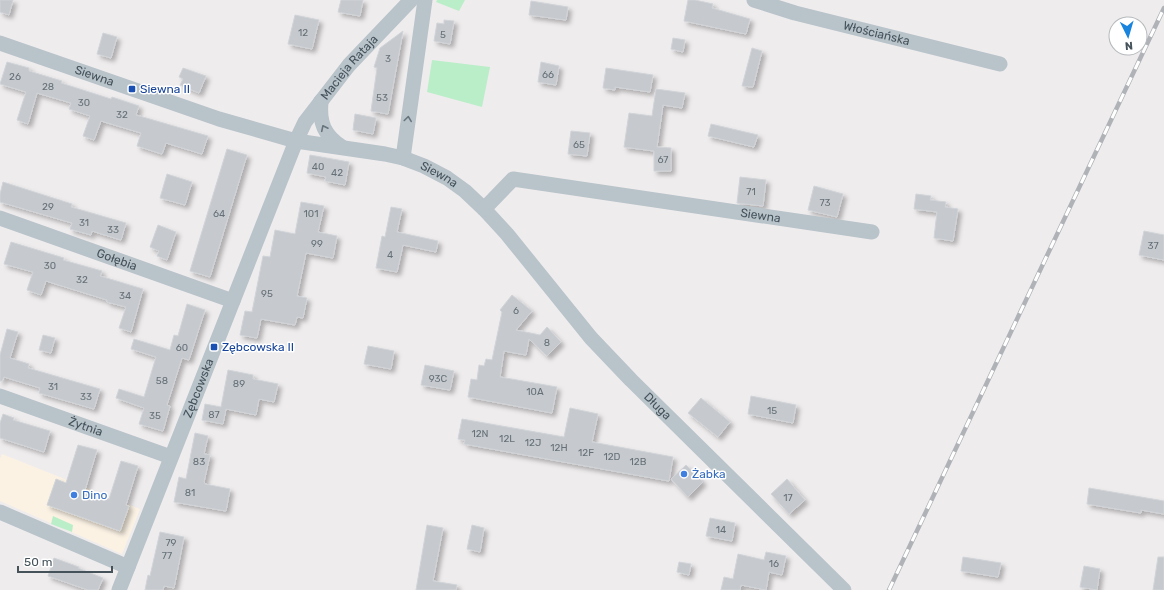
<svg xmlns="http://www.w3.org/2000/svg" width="1164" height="590" font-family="Rubik,sans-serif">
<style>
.commercial{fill:#fbf2e4}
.green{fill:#baeec8}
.building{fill:#c6cacf;stroke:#d0d4d8;filter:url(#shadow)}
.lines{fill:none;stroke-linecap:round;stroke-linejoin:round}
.minor{stroke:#b8c3ca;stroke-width:15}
.rail-casing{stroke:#afb3b7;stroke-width:4.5}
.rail{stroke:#fff;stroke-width:3;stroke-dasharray:9;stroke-linecap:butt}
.oneway{stroke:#68747c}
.transit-dot{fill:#1a4fb4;stroke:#fff;stroke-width:1.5}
.shop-dot{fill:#3f7fe0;stroke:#fff;stroke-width:1.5}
.labels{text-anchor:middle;stroke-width:3;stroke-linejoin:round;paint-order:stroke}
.number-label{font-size:10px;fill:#657077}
.street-label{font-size:12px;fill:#45525a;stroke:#fff}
.transit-label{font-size:12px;fill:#164399;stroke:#fff;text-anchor:start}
.shop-label{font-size:12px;fill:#366cbe;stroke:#fff;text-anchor:start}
</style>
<defs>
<filter id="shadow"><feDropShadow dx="3.5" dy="3.5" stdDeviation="2" flood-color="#0004"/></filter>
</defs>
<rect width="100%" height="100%" fill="#efeced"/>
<path class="commercial" d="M2 454 140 509 122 554 0 501V459Z"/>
<g class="green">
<path d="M437 0H465L459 11 436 2Z"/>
<path d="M432 60 490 67 482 107 427 92Z"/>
<path d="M53 516 73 525 72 532 51 524Z"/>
</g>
<g class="building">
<path d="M0 0H13L9 15 0 12Z"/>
<path d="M341 0H363L360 16 338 12Z"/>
<path d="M688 0H695L713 4 712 8 750 19 746 34 684 21Z"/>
<path d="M531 1 568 7 566 20 529 15Z"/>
<path d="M295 15 319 20 312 49 288 44Z"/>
<path d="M444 20 454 21 450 44 434 41 437 23 444 24Z"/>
<path d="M403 31 388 114 371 111 377 68 374 67 380 48Z"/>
<path d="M103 33 117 37 111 58 97 54Z"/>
<path d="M673 38 685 40 683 52 671 49Z"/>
<path d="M752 48 762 51 753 87 742 86Z"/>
<path d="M7 62 29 68V71L62 81 61 83 111 99 112 97 139 106 136 115 208 136 202 154 166 143 162 154 137 146 141 133 101 121 94 140 83 136 90 116 69 109 71 103 37 93 28 124 17 120 26 92 0 84Z"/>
<path d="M541 62 559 66 556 85 538 82Z"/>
<path d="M183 68 206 76 199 93 180 85 183 79 179 77Z"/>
<path d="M606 68 653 75 650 92 615 87V90L603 88Z"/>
<path d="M656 89 685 93 682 108 663 105 657 147 671 148V171H654V151L624 147 629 113 652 116Z"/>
<path d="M355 114 376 118 373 134 353 130Z"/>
<path d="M711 124 758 135 754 147 708 136Z"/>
<path d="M571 131 590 133 587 156 568 154Z"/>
<path d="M227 149 247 155 210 277 190 271Z"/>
<path d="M310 155 349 162 345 185 325 181 326 177 307 173Z"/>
<path d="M167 174 192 182 185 205 160 198Z"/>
<path d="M740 177 766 180 763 206 737 203Z"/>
<path d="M3 182 72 204 71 207 126 223 121 240 92 231 91 235 70 229 72 223 0 202V194Z"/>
<path d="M814 186 843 194 837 217 808 210Z"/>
<path d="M916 194 931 196 930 200 946 202 945 207 958 209 953 241 934 238 937 212 914 209Z"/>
<path d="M301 202 324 206 318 232 337 236 333 258 306 253 297 296 307 298 303 318 297 317 295 325 261 319 257 338 240 335 245 311 252 312 263 256 270 257 275 230 295 234Z"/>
<path d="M391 207 402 209 397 232 438 241 436 252 403 245 397 272 376 268 382 236 385 237Z"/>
<path d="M158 225 176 232 167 260 157 256 159 251 150 247Z"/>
<path d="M1144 231 1164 235V260L1139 255Z"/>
<path d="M11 242 64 258 63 260 102 271 100 276 143 289 131 332 119 328 126 307 107 302V300L46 281 41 295 27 290 33 272 4 264Z"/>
<path d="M512 295 532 311 516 330 540 335 547 327 561 342 547 356 529 339 526 355 504 351 500 377 557 387 552 413 468 397 471 379 477 380 479 365 484 366 486 359 492 360 502 312 500 310Z"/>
<path d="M187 304 205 310 189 360 182 358 167 405 170 406 163 431 139 424 144 408 116 398 119 389 144 397 156 357 131 349 134 339 170 350 174 335 178 336Z"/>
<path d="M7 329 18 332 10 358 29 364 28 368 100 389 94 409 39 393 40 388 4 377 2 381H0V355Z"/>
<path d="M43 335 55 338 51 353 39 350Z"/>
<path d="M368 346 394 351 391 369 364 364Z"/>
<path d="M425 365 454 371 450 390 421 385Z"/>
<path d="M228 370 253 375V379L278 384 274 402 259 399 256 415 226 409 223 424 202 420 205 404 221 407Z"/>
<path d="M751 396 796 405 793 423 748 414Z"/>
<path d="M701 398 730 422 718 437 688 413Z"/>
<path d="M570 408 598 414 592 442 673 457 669 481 464 444 465 440 458 439 462 419 564 437Z"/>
<path d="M3 414 14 418 13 420 50 431 44 452 0 438V423Z"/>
<path d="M195 433 208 436 204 454 210 455 204 482 205 483V484L230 489 226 511 174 502 179 477 186 479Z"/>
<path d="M78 445 97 450 85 490 109 499 121 461 138 466 126 505 129 506 120 531 47 505 56 479 66 483Z"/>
<path d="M686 465 703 482 688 497 671 479Z"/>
<path d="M787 479 805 500 789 514 771 494Z"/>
<path d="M1089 488 1164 501V514L1141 510V513L1087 504Z"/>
<path d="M710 518 735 523 732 541 706 536Z"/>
<path d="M427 525 443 528 433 581 457 585 456 590H416Z"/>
<path d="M472 525 484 528 480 552 467 549Z"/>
<path d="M160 532 184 537 174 588 164 586 163 590H145L148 575 150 576Z"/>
<path d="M766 552 786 556 782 575 769 572 766 590 741 585 740 590H721L724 577 733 579 738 554 764 560Z"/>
<path d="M963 557 1001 563 998 577 961 571Z"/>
<path d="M1158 557H1164V590H1153Z"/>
<path d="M54 558 79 567 78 568 103 578 98 590H88L48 576Z"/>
<path d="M679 562 691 564 689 575 677 572Z"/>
<path d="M1084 566 1100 569 1097 590 1080 587Z"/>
</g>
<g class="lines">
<g class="minor">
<path id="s1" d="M754 0 795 13 1000 64"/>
<path id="s2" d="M0 43 219 119 296 141 385 154 403 158 424 166 447 178 465 191 484 209 507 234 591 338 631 380 844 590"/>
<path d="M321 101C319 123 324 135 342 147"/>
<path d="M403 158 425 0"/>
<path id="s3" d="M484 209 513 179 872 232"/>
<path id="s4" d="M0 218 233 301"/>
<path id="s5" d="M0 396 171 457"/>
<path d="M0 512 128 567"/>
<path id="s6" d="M119 590 296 141 305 122 349 65 411 0"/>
</g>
<g class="rail-casing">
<path id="rail" d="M889 590 1164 8"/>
</g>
<use href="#rail" class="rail"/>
</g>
<defs><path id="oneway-chevron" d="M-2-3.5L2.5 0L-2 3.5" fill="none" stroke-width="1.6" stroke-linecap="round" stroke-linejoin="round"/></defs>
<g class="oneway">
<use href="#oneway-chevron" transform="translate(408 119) rotate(-82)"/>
<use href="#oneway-chevron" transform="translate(324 128) rotate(-116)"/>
</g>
<g class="transit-dot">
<rect x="128" y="85" width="8" height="8" rx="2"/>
<rect x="210" y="343" width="8" height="8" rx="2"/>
</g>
<g class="shop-dot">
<circle cx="684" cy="474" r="4"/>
<circle cx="74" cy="495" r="4"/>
</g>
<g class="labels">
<g class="number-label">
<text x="303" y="36">12</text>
<text x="443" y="38">5</text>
<text x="388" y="62">3</text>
<text x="548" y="78">66</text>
<text x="15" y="80">26</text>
<text x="48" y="90">28</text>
<text x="382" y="101">53</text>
<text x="84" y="106">30</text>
<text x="122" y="118">32</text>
<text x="579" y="148">65</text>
<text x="663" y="163">67</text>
<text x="318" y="170">40</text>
<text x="337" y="176">42</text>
<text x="751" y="195">71</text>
<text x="825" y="206">73</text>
<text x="48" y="210">29</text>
<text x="219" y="217">64</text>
<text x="311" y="217">101</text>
<text x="84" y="226">31</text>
<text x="113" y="233">33</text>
<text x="317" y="247">99</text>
<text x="1153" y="249">37</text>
<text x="390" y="258">4</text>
<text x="50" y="269">30</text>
<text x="82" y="283">32</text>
<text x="267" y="297">95</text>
<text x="125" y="299">34</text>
<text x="516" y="314">6</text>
<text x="547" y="346">8</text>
<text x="182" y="351">60</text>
<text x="438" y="382">93C</text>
<text x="162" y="384">58</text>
<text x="239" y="387">89</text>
<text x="53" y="390">31</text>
<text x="535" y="395">10A</text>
<text x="86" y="400">33</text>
<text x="772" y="414">15</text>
<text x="214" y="418">87</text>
<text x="155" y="419">35</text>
<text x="480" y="437">12N</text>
<text x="507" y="442">12L</text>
<text x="533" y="446">12J</text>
<text x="559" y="451">12H</text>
<text x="586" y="456">12F</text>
<text x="612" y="460">12D</text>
<text x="199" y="465">83</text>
<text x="638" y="465">12B</text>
<text x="190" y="496">81</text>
<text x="788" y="501">17</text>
<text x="721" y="533">14</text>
<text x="171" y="546">79</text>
<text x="167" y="559">77</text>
<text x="774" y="567">16</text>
</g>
<g class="street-label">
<text dy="4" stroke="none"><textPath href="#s1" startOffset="127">Włościańska</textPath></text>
<text dy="4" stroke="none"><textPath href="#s6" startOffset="574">Macieja Rataja</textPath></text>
<text dy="4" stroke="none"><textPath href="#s2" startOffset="100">Siewna</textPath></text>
<text dy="4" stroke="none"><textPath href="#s2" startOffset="460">Siewna</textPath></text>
<text dy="4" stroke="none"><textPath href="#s3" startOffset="292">Siewna</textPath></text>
<text dy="4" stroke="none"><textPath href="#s4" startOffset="124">Gołębia</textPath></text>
<text dy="4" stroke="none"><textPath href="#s6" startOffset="217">Zębcowska</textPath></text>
<text dy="4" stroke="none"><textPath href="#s2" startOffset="780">Długa</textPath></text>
<text dy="4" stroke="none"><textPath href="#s5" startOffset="91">Żytnia</textPath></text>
</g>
<g class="transit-label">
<text x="140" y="93">Siewna II</text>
<text x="222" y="351">Zębcowska II</text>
</g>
<g class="shop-label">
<text x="692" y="478">Żabka</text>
<text x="82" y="499">Dino</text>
</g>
</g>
<g transform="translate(1128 36) rotate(175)"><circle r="19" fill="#ffffff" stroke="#b5babd"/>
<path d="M0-3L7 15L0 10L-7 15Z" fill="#1984dd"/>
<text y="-6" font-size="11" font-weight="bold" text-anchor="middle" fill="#45525a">N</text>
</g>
<path d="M18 566v6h94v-6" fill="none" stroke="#45525a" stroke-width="2"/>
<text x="24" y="566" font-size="12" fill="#45525a" stroke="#ffffff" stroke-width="3" paint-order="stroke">50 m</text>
</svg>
